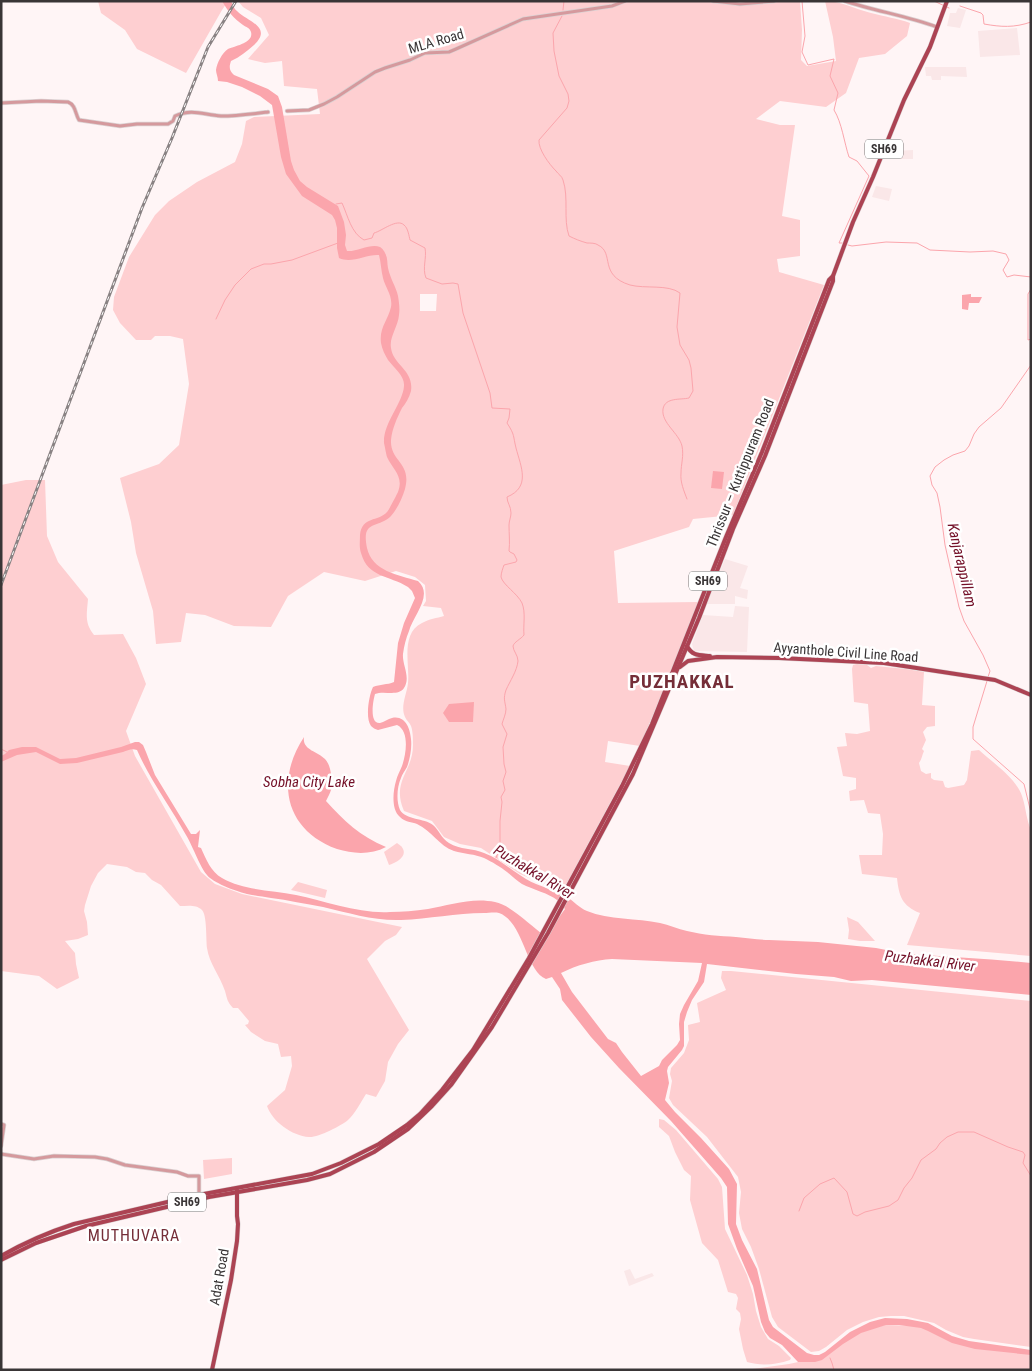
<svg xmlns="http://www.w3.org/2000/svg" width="1032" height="1371" font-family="'Roboto Condensed',sans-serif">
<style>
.built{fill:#fae7e8}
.green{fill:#fecfd1;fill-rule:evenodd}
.water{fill:#fba5ac;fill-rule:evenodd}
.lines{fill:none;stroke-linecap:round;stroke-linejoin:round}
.stream{stroke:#fba5ac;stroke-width:1}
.minor-casing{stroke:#dbd2d3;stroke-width:4.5}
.major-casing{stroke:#dbd2d3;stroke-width:5}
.minor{stroke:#d5999d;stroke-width:3}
.major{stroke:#ac4353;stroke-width:4}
.rail-casing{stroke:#898283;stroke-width:3}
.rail{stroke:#fff;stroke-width:1;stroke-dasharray:4;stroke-linecap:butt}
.labels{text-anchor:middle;stroke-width:5;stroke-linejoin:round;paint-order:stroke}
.shield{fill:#fff;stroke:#747272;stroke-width:1}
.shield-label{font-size:12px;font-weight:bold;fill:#393536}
.street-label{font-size:14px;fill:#393536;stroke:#fff}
.water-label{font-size:15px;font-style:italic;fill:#741028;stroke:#fff}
.quarter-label{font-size:16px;letter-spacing:1px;fill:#752e38;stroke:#fff}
.district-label{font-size:19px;font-weight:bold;letter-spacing:1px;fill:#752e38;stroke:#fff}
</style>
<rect width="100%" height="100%" fill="#fff5f6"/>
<g class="built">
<path d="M958 8 966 10 960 28 947 26 950 13H956Z"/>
<path d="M1017 28 1020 55 980 57 978 31Z"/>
<path d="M925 67H966L967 77 941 76V80H932L931 76H926Z"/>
<path d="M913 150V159H894L895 151Z"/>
<path d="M876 186 892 189 889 201 872 197Z"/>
<path d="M725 559 748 566 740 588 748 590 747 599 735 596V604H706Z"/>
<path d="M735 606 749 607 747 652 694 651 692 644 703 615 733 617Z"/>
<path d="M630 1269 635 1279 652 1273 654 1276 629 1286 624 1271Z"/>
</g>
<g class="green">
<path d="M98 1H228L222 10 186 73 137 49 125 30 101 13Z"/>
<path d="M238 1H800L802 30 801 60 807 66 836 61 833 37 825 1C841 1 855 9 871 13 885 17 897 18 910 23L907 36 885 54 859 58 846 93 826 107 780 101 756 119 780 125H795L782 216 800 220V256L777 259 779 272 824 285 733 515 693 519 689 527 614 551 618 603 698 602 679 653 640 746 608 741 605 762 630 766 562 892 520 874 481 848 460 844 444 837 432 821 404 811C391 781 413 772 413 745 413 740 413 731 411 726 410 723 406 720 405 717 400 706 407 694 408 683 410 664 400 634 422 623 429 619 437 618 444 616L441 608 423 606 426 601 425 585 415 577 396 571 365 581 324 572 288 596 271 627 234 626 205 615 186 613 181 642 156 644 153 611 136 553 131 522 120 478 159 464 179 445 189 384 183 339 170 336H155L151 340H136L120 323 113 310 114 297 129 257 155 215 169 201 197 182 235 162 242 144 246 121 254 117 320 114 317 89 284 86 282 61 265 63 248 59 269 35 261 18 243 7ZM420 294H437L436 311H420Z"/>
<path d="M26 480H45L47 536 58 562 88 599C87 613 84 623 94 635L123 634 136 658 146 684 126 731 135 756 201 872 215 884 242 894 402 927 396 935 385 941 367 959 409 1030 398 1044 388 1062 385 1081 376 1097 366 1094C361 1102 354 1115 348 1120 341 1126 317 1138 309 1137 292 1136 272 1121 267 1106L285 1090 292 1066 291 1056 281 1057 278 1044 265 1041 251 1032 245 1025 248 1024 249 1021 238 1008H233C227 1002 227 998 225 991 220 976 209 963 207 948 206 939 207 915 202 910 196 904 187 906 180 906L161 885 152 880 145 873 136 872 127 867 107 864 98 873 91 886 85 905 84 911 87 922 88 935 78 939 65 941 75 953 76 964 79 978 57 989 39 976 1 971V485Z"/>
<path d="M857 664 867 665 871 668 876 666 906 669 924 672 922 705 935 706V726L927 727 923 732 926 740 922 749 924 751C922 755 922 759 919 763L921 771 926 774 931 773V778L934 780 943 781 945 787 948 788 964 785 967 780 971 751 979 750C992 762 1016 778 1022 796 1026 807 1026 819 1031 830V956L907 945 920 913C902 906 899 896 897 878L862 874 859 855H882L883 834 880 814 868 813 864 800 850 801 849 791 856 789V778L843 776 837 747 847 746 845 733 857 734 870 731 868 704 854 702 852 669 853 665Z"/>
<path d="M397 843C411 852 401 861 389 865L384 852Z"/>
<path d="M298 882 327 890 325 898 291 890Z"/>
<path d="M847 917 858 922 875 941H860L848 939 849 930Z"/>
<path d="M722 971H731L1031 1001V1347L974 1339 963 1337 946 1330 934 1323 904 1316H891L879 1317 863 1322 847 1330 826 1347 819 1351 811 1352 778 1327 772 1317 759 1269 751 1247 742 1229 739 1213 741 1192 738 1177 707 1137 673 1105 669 1098 672 1081 670 1074 671 1068 684 1053 689 1040 688 1025 700 1022 697 1003 726 990 721 978Z"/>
<path d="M659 1119 664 1120 676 1130 718 1179 722 1187 725 1229 747 1275 753 1294 756 1311 761 1327 768 1339 779 1346 791 1358 790 1360C775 1365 762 1366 747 1362L743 1349 739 1329 741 1319 740 1313 736 1309 738 1298 736 1294 728 1292 718 1260 702 1243 690 1200 691 1176 684 1170 675 1152 669 1136 659 1127Z"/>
<path d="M232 1158V1174L204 1179 203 1160Z"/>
<path d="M885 1325 925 1326 967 1346 1031 1351V1370H745L789 1364 821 1357 862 1328Z"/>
</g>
<g class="water">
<path d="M222 1H231C233 5 234 9 237 11 248 22 273 27 254 45 247 51 240 57 231 61 229 67 229 70 234 75L268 89 278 96 282 107 291 161 294 170 300 181 307 187 338 206 344 222 346 235 345 245 347 251C357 252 371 243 380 247 382 248 385 252 385 253 388 258 387 263 388 268 390 278 396 287 398 296 399 302 400 309 399 315 398 327 389 337 391 348 393 365 414 370 411 391 409 398 406 403 402 408 397 418 392 429 391 440 390 462 412 462 405 489 402 499 397 509 391 516 378 529 361 519 367 548 372 571 398 575 418 581 434 595 413 616 409 631 406 638 404 646 403 654 402 665 411 677 404 688 398 697 384 690 375 694 373 701 369 724 380 723 384 722 388 719 392 718 405 715 410 728 411 739 412 748 410 759 407 767 405 771 402 774 401 778 397 787 396 801 400 810 406 820 424 818 433 825 439 830 441 838 449 843 460 850 473 848 484 853 500 859 512 871 526 879 539 887 554 889 567 897 574 901 579 908 587 911 609 920 637 918 660 923 669 925 678 929 687 931 703 935 720 936 736 937 747 938 758 940 769 940 785 941 802 941 818 942 837 944 857 946 876 948 888 950 900 953 912 954 952 957 991 959 1031 963V995L872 980 851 981 834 977 796 974 707 964 704 982 692 1000 687 1012 684 1022V1046L682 1050 668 1067 667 1071 669 1083 665 1100 675 1112 701 1138 729 1169 737 1184 736 1224 742 1240 757 1269 769 1320 773 1327 807 1353 814 1355H819L825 1352 850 1332 870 1322 885 1318 907 1319 928 1323 952 1336 969 1341 1031 1350V1355L975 1349 952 1343 928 1331 921 1328 899 1325H886L861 1333 843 1344 822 1360 815 1362H798L782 1345 770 1338 765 1332 761 1322 753 1286 737 1249 728 1224 727 1187 721 1178 671 1121 619 1068 591 1037 562 1000 560 989 552 977 546 979C525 970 524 922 499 913 495 912 488 913 484 913 456 913 429 919 401 920 374 921 349 913 323 907 305 904 288 900 271 898 264 897 258 896 252 895 240 893 219 885 210 878 201 871 193 846 186 835 170 806 150 780 137 750 132 748 128 750 123 752L77 763 60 764 36 752 17 755 1 762V756L5 754 9 750 22 747H36L60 759 76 758 121 747 135 742H139L143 745 146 752 155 775 191 834H196L200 830 198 847 201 848C206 859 211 872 222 878 245 891 272 890 296 895 325 901 360 914 390 912 402 912 415 911 428 909 449 905 473 897 495 902 511 905 531 926 545 936L565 909C562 906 560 903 557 900 550 894 532 889 522 884 517 881 512 876 507 872 501 867 492 862 484 858 475 854 464 854 454 851 439 846 432 831 417 824 412 822 405 822 400 817 391 810 393 791 396 781 397 776 400 771 402 766 406 755 410 731 397 725L378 730C375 729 373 728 371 726 365 718 369 695 373 687 380 684 387 685 394 682L398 643 404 623 415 598 412 591 408 587C389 575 368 578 361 553 359 547 360 541 360 535 362 516 378 522 387 512 389 510 397 494 398 492 404 476 393 470 387 457 386 454 385 447 384 443 383 423 403 403 404 386 405 376 394 368 388 360 385 355 382 349 381 343 379 328 388 320 391 307 393 296 385 287 383 278 381 270 381 263 379 255 366 254 352 264 339 258L337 248V228L335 220 332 215 302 196 286 174 281 157 272 105 260 96 242 87 227 82 218 81C218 77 216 73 216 70 217 63 222 53 228 49 234 46 254 43 251 32 250 28 246 27 243 25 234 19 227 10 222 1ZM612 959 702 963 698 981 684 1005 680 1014 679 1024 680 1040 677 1045 662 1060 659 1066 641 1076 622 1052 616 1043 608 1039 572 992 561 973C577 965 595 960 612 959Z"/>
<path d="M971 294V297H982L979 303H969L968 310 962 309V295Z"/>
<path d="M713 471 724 472 722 489 711 488Z"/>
<path d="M474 702 473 722H449L443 713 449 704Z"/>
<path d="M304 737C302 750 317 751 325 759 331 765 333 781 331 790 330 793 328 797 326 801 344 821 360 836 386 847 371 855 353 854 337 849 285 830 275 781 304 737Z"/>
</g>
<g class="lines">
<g class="stream">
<path d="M802 1 805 36 802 52 808 65 834 59 830 76 838 93 834 110C842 123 844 142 849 157L857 161 869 176 839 243H842"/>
<path d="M934 1 949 8"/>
<path d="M960 6 981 13 983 15 984 24C1001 27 1014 28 1031 22"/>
<path d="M563 10 564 1"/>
<path d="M562 16 553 33 554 51 559 76 568 94 569 101 567 108 539 140C538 149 549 164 556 171 558 174 562 176 563 180 569 198 563 219 569 236 575 239 580 241 587 243 590 243 596 243 598 245 615 253 598 275 630 285 645 289 668 284 680 293L677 327 680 345 689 360 691 368 693 391 689 398C681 400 665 397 663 409 661 423 679 433 682 446 684 456 681 464 681 473 680 482 684 491 687 499"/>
<path d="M336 204 342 203C348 216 351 233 364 240L372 238 374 233C382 231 397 218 404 225 408 228 409 236 410 240L425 248C427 258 422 268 426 278L442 284 453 283 458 284 463 313 490 393 492 408 510 409 509 418 507 423C515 435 513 436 516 448 521 467 531 487 507 497 507 503 511 506 511 513 511 517 509 521 509 525 509 534 510 542 509 551L510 552 514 554 517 560 516 562 504 565C503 568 501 573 501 577 503 585 517 593 522 603 526 613 523 625 524 635 521 639 514 642 513 646 513 651 518 655 518 661 517 671 510 681 506 690 503 699 505 701 506 709 506 714 503 720 502 724L507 734 503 747 504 764 506 772 503 781 505 790 501 797 502 802 500 821V847L496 858"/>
<path d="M848 245 852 246 886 242 917 243 930 250 970 252 993 251 1006 254 1009 260 1003 270 1007 277 1014 275 1031 277"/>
<path d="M1031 289 1028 294V340L1031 339"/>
<path d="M216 319 225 300 235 285 251 269 264 264H271L292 260 338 243"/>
<path d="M988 677 990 671 983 655 964 621 959 607 945 545 940 507 937 493 932 485 930 476 935 467 944 460 953 455 965 451 969 446 974 434 979 427 1001 408 1031 365"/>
<path d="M987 681 973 727V739L1024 784 1031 813"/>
<path d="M1 749 7 752"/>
<path d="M799 1211 804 1198 820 1184 834 1178 847 1192 853 1214 857 1216 865 1212 889 1206 898 1200 904 1188 912 1178 921 1160 936 1149 940 1143 947 1137 958 1132H974L1008 1147 1023 1152 1025 1155 1023 1163 1031 1176"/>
<path d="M830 1358 832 1363 834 1370"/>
</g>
<g class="minor-casing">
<g id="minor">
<path d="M713 1 740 4 774 1"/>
<path d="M845 1C875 11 907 16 937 27"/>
<path d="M1 103 41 101 68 102C76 105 75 114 79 120L120 126 137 124H168L173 121 175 116C192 108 204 115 221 116 237 116 252 114 268 112"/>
<path d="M287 111 309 110 324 104 337 97 375 72 385 68 410 60 425 53 449 52 456 49 523 19 612 6 625 1"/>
<path d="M1 1124 4 1125 1 1146"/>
<path d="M1 1154 34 1159 54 1156 95 1157 107 1159 125 1165 177 1172 188 1176H199V1195"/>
</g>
</g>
<g class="major-casing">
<g id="major">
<path d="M687 646C692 656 699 655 710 656"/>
<path d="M680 667 688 661 717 657 779 658 884 663 995 680 1031 695"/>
<path d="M1 1256C24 1243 49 1232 74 1224L193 1196 312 1174 341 1163 379 1144 407 1125 420 1114 442 1090 473 1050 529 958 622 786 652 724 726 537 762 452 829 280 833 276"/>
<path d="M1 1260 36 1243 86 1226 209 1197 307 1180 330 1174 374 1152 408 1129 432 1106 451 1085 492 1027 548 933 633 774 699 618 733 529 765 456 833 281V276L853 222 873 177 904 100 930 47 947 1"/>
<path d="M212 1370 231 1280 237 1241 238 1224 237 1216V1190"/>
</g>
</g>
<use href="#minor" class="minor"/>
<use href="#major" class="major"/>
<g class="rail-casing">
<path id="rail" d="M1 585 142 208 172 138 208 47 236 1"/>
</g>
<use href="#rail" class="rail"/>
</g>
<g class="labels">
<g class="shield">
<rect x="865" y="139.5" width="38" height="19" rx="4"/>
<rect x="689" y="571.5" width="38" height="19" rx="4"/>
<rect x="168" y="1192.5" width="38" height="19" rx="4"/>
</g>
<g class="shield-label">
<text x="884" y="153">SH69</text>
<text x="708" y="585">SH69</text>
<text x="187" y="1206">SH69</text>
</g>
<g class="street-label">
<text transform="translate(436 41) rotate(-16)" y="5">MLA Road</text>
<text transform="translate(740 473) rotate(-68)" y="5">Thrissur – Kuttippuram Road</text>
<text transform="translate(846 652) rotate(4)" y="5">Ayyanthole Civil Line Road</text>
<text transform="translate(219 1277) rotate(-80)" y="5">Adat Road</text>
</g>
<g class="water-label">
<text transform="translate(962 565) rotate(77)" y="5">Kanjarappillam</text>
<text x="309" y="787">Sobha City Lake</text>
<text transform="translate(534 872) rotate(31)" y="5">Puzhakkal River</text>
<text transform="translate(930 961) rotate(7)" y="5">Puzhakkal River</text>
</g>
<g class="quarter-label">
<text x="134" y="1241">MUTHUVARA</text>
</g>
<g class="district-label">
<text x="682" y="688">PUZHAKKAL</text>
</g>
</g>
<rect width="1032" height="1371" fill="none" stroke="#393536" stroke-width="5"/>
</svg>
